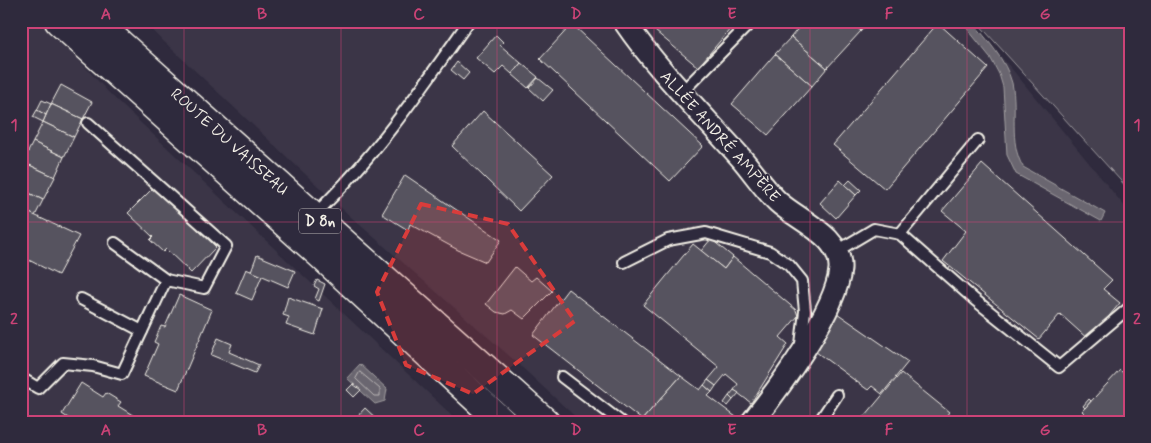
<svg xmlns="http://www.w3.org/2000/svg" width="1151" height="443" font-family="Mynerve,sans-serif">
<style>
.built{fill:#3b3647}
.green{fill:#454050;stroke:#9c989c}
.water{fill:#6a6670;stroke:#a19ea0}
.lines{fill:none;stroke-linecap:round;stroke-linejoin:round}
.shore{stroke:#bdb9b8;stroke-width:1}
.building{fill:#56525f;stroke:#f4f1e8}
.lane-casing{stroke:#f4f1e8;stroke-width:14}
.street-casing{stroke:#f4f1e8;stroke-width:25}
.primary-casing{stroke:#f4f1e8;stroke-width:31}
.lane{stroke:#2f2a3d;stroke-width:10}
.street{stroke:#2f2a3d;stroke-width:21}
.primary{stroke:#2f2a3d;stroke-width:28}
.marked{fill:#d93c3b;fill-opacity:0.2;stroke:#d93c3b;stroke-width:4;stroke-dasharray:10 6;stroke-linejoin:round}
.grid{fill:none;stroke:#cc4377;stroke-width:1;stroke-opacity:0.55}
.labels{text-anchor:middle;stroke-width:4;stroke-linejoin:round;paint-order:stroke}
.shield{fill:#2f2a3d;stroke:#b9b5b5;stroke-width:1}
.shield-label{font-size:15px;font-weight:bold;fill:#f4f1e8}
.street-label{font-size:16px;fill:#f4f1e8;stroke:#2f2a3d}
.neatline{fill:none;stroke:#cc4377;stroke-width:2}
.grid-label{font-size:16px;text-anchor:middle;font-weight:bold;fill:#cc4377}
</style>
<rect width="100%" height="100%" fill="#2f2a3d"/>
<filter id="ink" filterUnits="userSpaceOnUse"><feTurbulence type="fractalNoise" baseFrequency=".02" numOctaves="2"/><feDisplacementMap in="SourceGraphic" scale="10" xChannelSelector="R" yChannelSelector="G"/><feConvolveMatrix kernelMatrix="1 2 1 2 8 2 1 2 1" color-interpolation-filters="sRGB"/></filter>
<g filter="url(#ink)">
<g class="built">
<path d="M21 21H40L54 33 110 94 459 422H21Z"/>
<path d="M142 21H968L1011 68 1130 213V422H581L514 360 351 217Z"/>
</g>
<path class="green" d="M976 21H1130V191Z"/>
<g class="water">
<path d="M961 21H972C987 40 1006 60 1012 83 1018 111 1008 141 1023 167L1105 213 1101 221 1016 174 1007 155 1003 87 999 74 990 57Z"/>
<path d="M360 364 387 389 385 401 375 404 347 378Z"/>
</g>
<g class="lines">
<path class="shore" d="M360 372 380 389V396H374L356 379Z"/>
</g>
<g class="building">
<path d="M643 21H737L698 67Z"/>
<path d="M804 21H850L861 31 827 68 791 37Z"/>
<path d="M850 21H869L861 31Z"/>
<path d="M938 23 988 68 885 189 833 145Z"/>
<path d="M572 24 703 146 670 181 540 59Z"/>
<path d="M496 35 503 42 500 45 521 63 512 74 503 66 495 74 476 58Z"/>
<path d="M791 37 827 68 812 86 775 54Z"/>
<path d="M775 54 812 86 768 135 732 104Z"/>
<path d="M457 62 469 73 463 80 451 70Z"/>
<path d="M521 63 538 77 528 88 512 74Z"/>
<path d="M538 78 553 90 543 101 529 88Z"/>
<path d="M61 85 92 102 83 119 51 104Z"/>
<path d="M21 90 26 92 21 102Z"/>
<path d="M42 100 51 104 46 115 37 110Z"/>
<path d="M51 104 83 119 74 137 43 122Z"/>
<path d="M37 110 46 115 43 122 33 117Z"/>
<path d="M483 111 553 175 519 211 452 146Z"/>
<path d="M43 122 74 137 64 157 33 142Z"/>
<path d="M33 142 64 157 55 177 23 162Z"/>
<path d="M23 162 55 177 43 200 21 189Z"/>
<path d="M982 164 1112 280 1103 289 1120 303 1089 340 1060 314 1039 339 943 261 966 231 942 211Z"/>
<path d="M405 175 501 240 486 262 458 250 410 224 408 230 382 214Z"/>
<path d="M840 180 856 195 836 218 820 203Z"/>
<path d="M850 180 861 190 856 195 845 185Z"/>
<path d="M154 187 216 247 191 273 166 249 163 252 150 240 153 237 128 213Z"/>
<path d="M21 189 43 200 35 216 21 209Z"/>
<path d="M21 209 79 236 58 275 21 256Z"/>
<path d="M711 239 733 257 724 269 701 251Z"/>
<path d="M693 244 724 269 733 257 796 310 798 316 780 337 788 344 751 403 734 390 738 384 726 374 716 386 708 380 719 367 643 305Z"/>
<path d="M257 255 295 271 288 287 251 271Z"/>
<path d="M515 267 531 281 536 277 552 291 524 319 512 310 505 314 496 312 486 304Z"/>
<path d="M246 269 262 276 252 300 236 293Z"/>
<path d="M317 280 325 284 319 301 315 299 319 289 314 286Z"/>
<path d="M568 289 681 376 642 420 533 335Z"/>
<path d="M179 295 212 310 178 390 144 376 158 344 154 342 161 326 165 327Z"/>
<path d="M288 297 323 309 315 335 286 325 289 317 283 315Z"/>
<path d="M834 311 908 362 882 394 872 386 868 390 812 349Z"/>
<path d="M218 338 232 344 229 352 259 365 255 373 211 355Z"/>
<path d="M1130 368V422H1093L1082 411 1120 370 1124 374Z"/>
<path d="M901 373 949 412 942 422H860Z"/>
<path d="M681 376 700 390 704 385 712 392 708 396 736 417 732 422H644L642 420Z"/>
<path d="M708 380 716 386 712 392 704 385Z"/>
<path d="M81 383 103 397 106 393 121 402 118 406 144 422H74L62 414Z"/>
<path d="M353 384 361 390 354 397 347 390Z"/>
<path d="M734 390 739 393 733 400 729 396Z"/>
<path d="M729 396 733 400 728 406 724 403Z"/>
<path d="M1089 399 1091 401 1085 408 1083 406Z"/>
<path d="M365 408 380 422H352Z"/>
</g>
<g class="lines">
<g class="lane-casing">
<g id="lane">
<path d="M681 93 752 21"/>
<path d="M314 215C374 158 421 89 469 21"/>
<path d="M900 234 978 140"/>
<path d="M115 243 166 280"/>
<path d="M837 251 874 229 900 234 975 300 1059 367 1130 307"/>
<path d="M624 262 668 240 706 233 770 252 789 265 802 281 805 311 801 344"/>
<path d="M81 299 142 331"/>
<path d="M562 377 621 422"/>
<path d="M21 378 38 388 63 363 93 366 122 374 166 280 204 288 226 246 88 123"/>
<path d="M819 422 837 395"/>
</g>
</g>
<g class="street-casing">
<path id="street" d="M624 21C658 71 702 114 742 159 754 173 765 190 778 202 799 221 842 236 840 269 837 310 779 388 752 422"/>
</g>
<g class="primary-casing">
<g id="primary">
<path d="M59 21 320 254 502 422"/>
<path d="M94 21 545 422"/>
</g>
</g>
<use href="#lane" class="lane"/>
<use href="#street" class="street"/>
<use href="#primary" class="primary"/>
</g>
</g>
<path class="marked" d="M421 204 508 224 575 321 473 394 406 365 377 292Z"/>
<path class="grid" d="M184 21V422M341 21V422M497 21V422M654 21V422M810 21V422M967 21V422M21 222H1130"/>
<g class="labels">
<rect class="shield" x="299" y="208.5" width="42" height="25" rx="4"/>
<g class="shield-label">
<text x="320" y="226">D 8n</text>
</g>
<g class="street-label">
<text transform="translate(721 136) rotate(48)" y="6">ALLÉE ANDRÉ AMPÈRE</text>
<text transform="translate(230 141) rotate(42)" y="6">ROUTE DU VAISSEAU</text>
</g>
</g>
<rect width="1151" height="443" fill="none" stroke="#2f2a3d" stroke-width="55"/>
<rect x="28" y="28" width="1096" height="388" class="neatline"/>
<g class="grid-label">
<text x="106" y="19">A</text>
<text x="262" y="19">B</text>
<text x="419" y="19">C</text>
<text x="576" y="19">D</text>
<text x="732" y="19">E</text>
<text x="889" y="19">F</text>
<text x="1045" y="19">G</text>
<text x="14" y="130">1</text>
<text x="1137" y="130">1</text>
<text x="14" y="324">2</text>
<text x="1137" y="324">2</text>
<text x="106" y="435">A</text>
<text x="262" y="435">B</text>
<text x="419" y="435">C</text>
<text x="576" y="435">D</text>
<text x="732" y="435">E</text>
<text x="889" y="435">F</text>
<text x="1045" y="435">G</text>
</g>
</svg>
